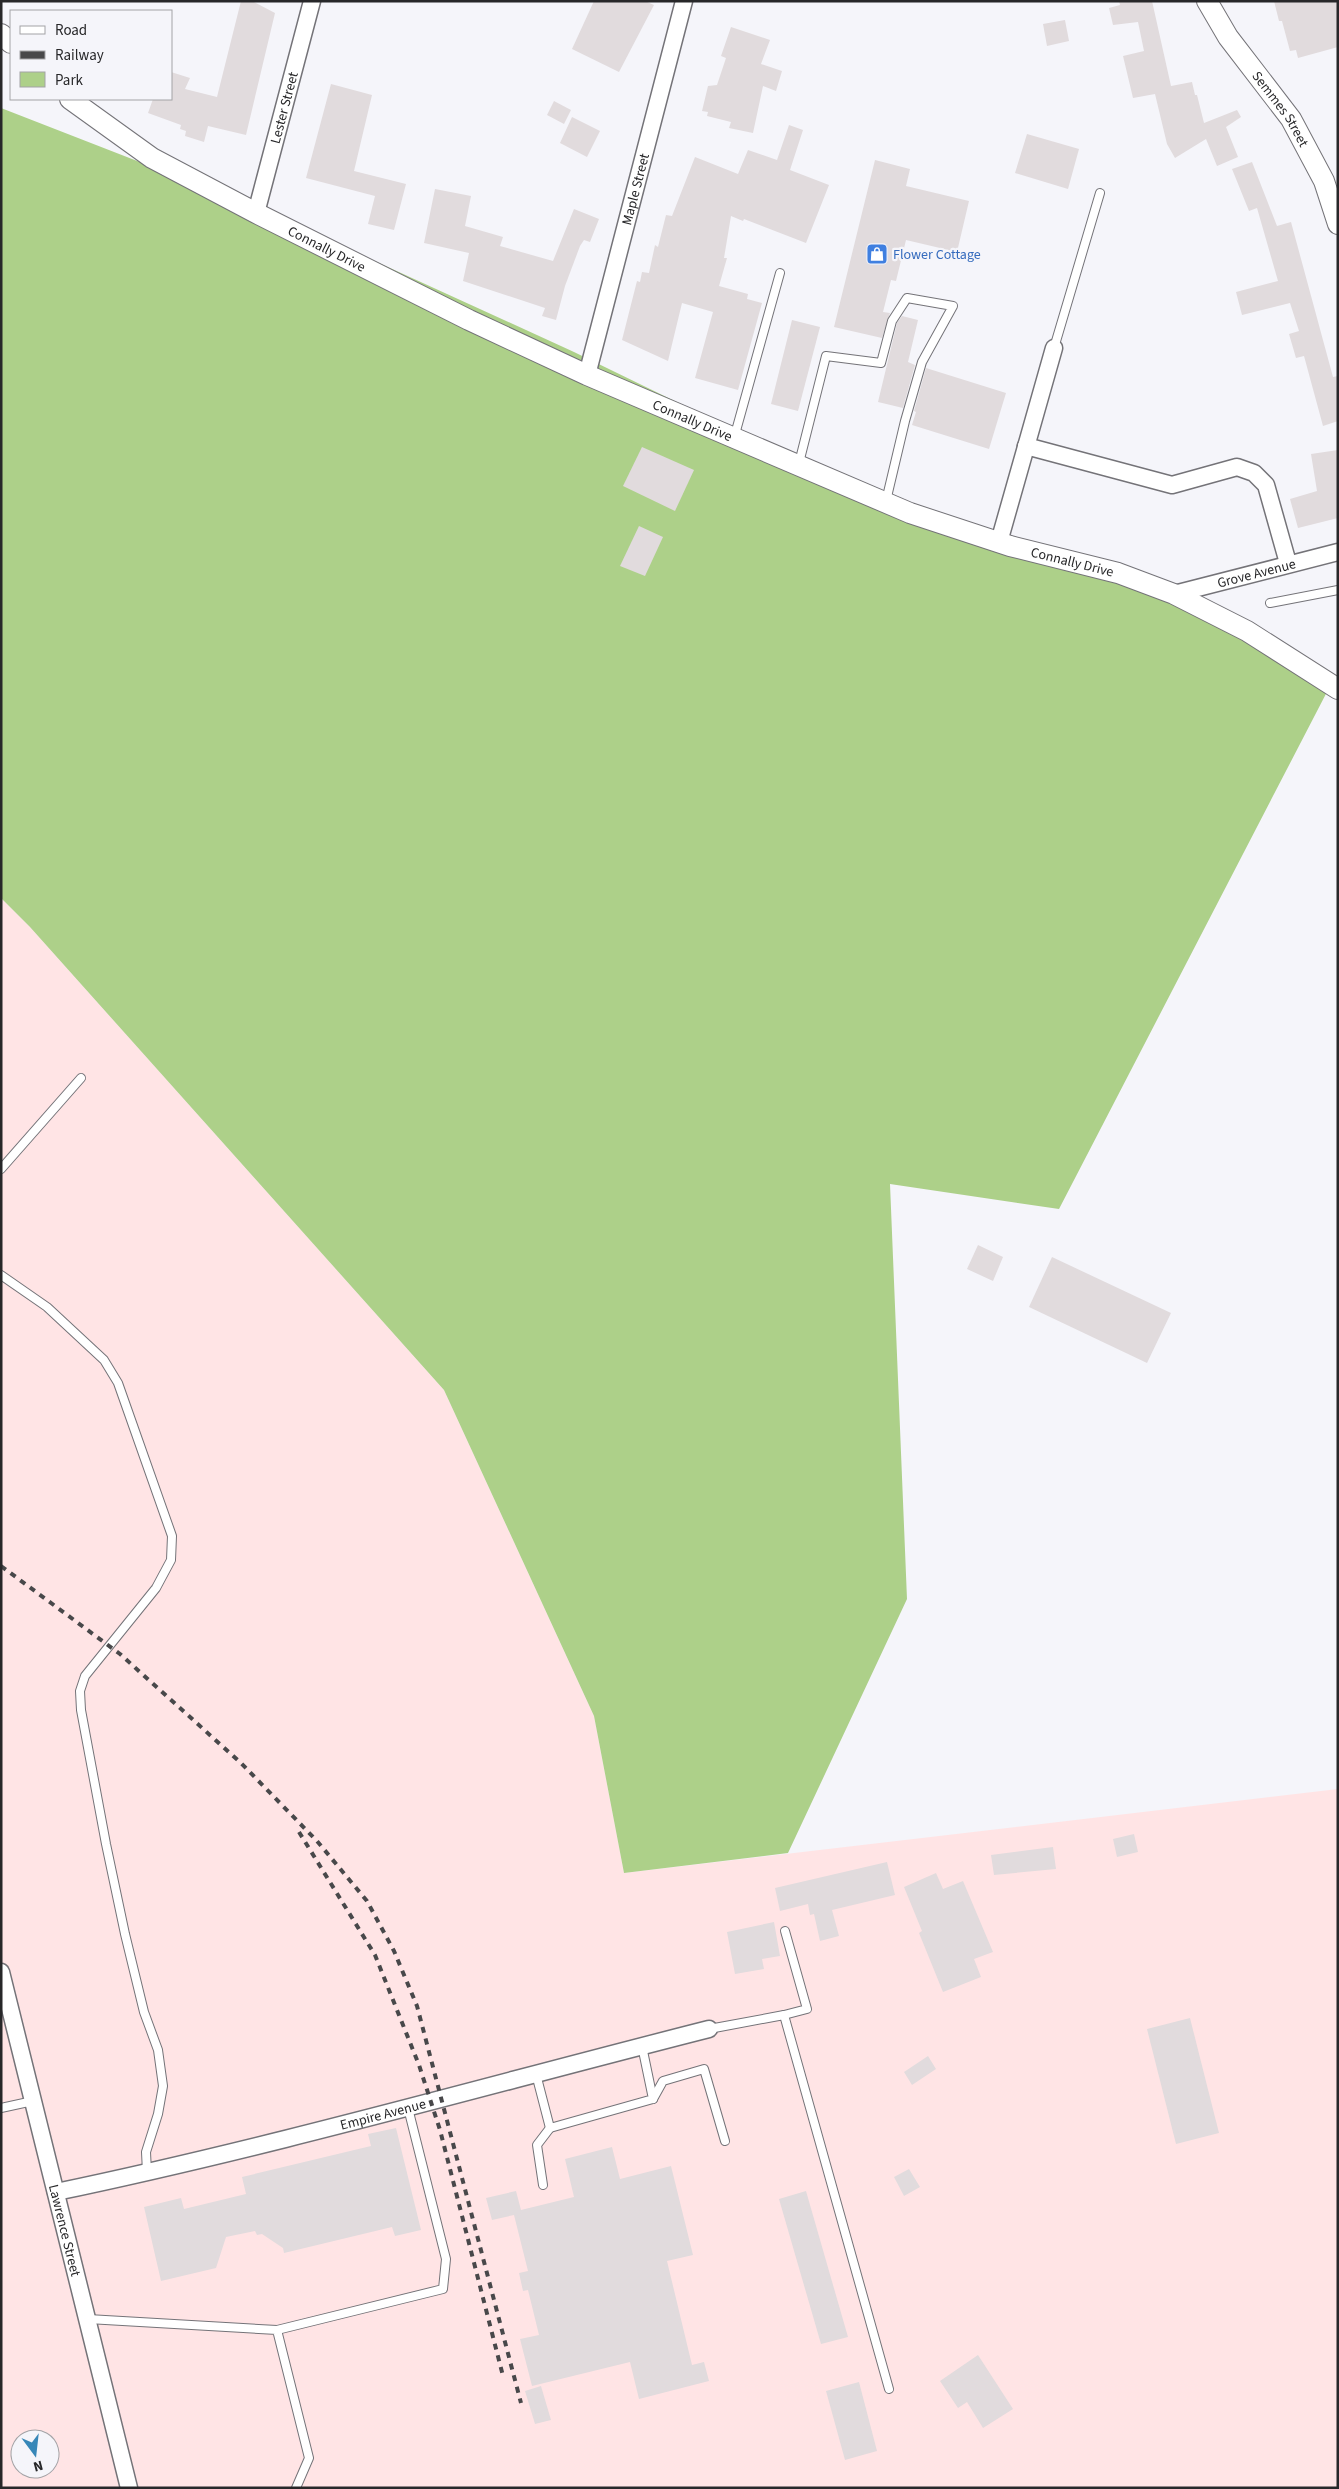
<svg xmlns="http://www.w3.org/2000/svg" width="1339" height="2489" font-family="'Source Sans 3',sans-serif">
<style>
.industrial{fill:#ffe4e5;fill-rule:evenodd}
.green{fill:#add089}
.building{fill:#e1dbdd}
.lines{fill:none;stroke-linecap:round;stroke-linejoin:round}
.service-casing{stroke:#747378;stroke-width:10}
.minor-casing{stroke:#747378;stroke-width:19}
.tertiary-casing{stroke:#747378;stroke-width:22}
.service{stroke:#fff;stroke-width:8}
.minor{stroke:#fff;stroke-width:16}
.tertiary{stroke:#fff;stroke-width:20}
.rail{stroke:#48484a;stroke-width:4;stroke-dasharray:6 6;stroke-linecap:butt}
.labels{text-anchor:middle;stroke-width:4.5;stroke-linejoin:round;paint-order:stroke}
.street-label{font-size:14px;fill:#272729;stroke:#f5f5fa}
.shop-label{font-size:14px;fill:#366cbe;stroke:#f5f5fa;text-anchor:start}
</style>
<rect width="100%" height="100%" fill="#f5f5fa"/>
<path class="industrial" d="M1 898 30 927 444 1390 594 1716 624 1873 1338 1789V2488H1ZM20 2439H50V2469H20Z"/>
<path class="green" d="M1 108 263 210 574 352 884 503 1191 591 1329 688 1059 1209 890 1184 907 1599 788 1853 624 1873 594 1716 444 1390 30 927 1 898Z"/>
<g class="building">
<path d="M241 1H252L275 13 246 135 208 126 204 142 185 136 186 131 180 129 181 125 148 113 153 99H171V72L190 78 185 89 217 97Z"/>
<path d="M594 1H645L654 5 619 72 572 49Z"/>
<path d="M1119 1H1152L1171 86 1192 82 1195 95H1197L1204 123 1237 110 1241 117 1226 127 1238 157 1217 166 1206 139 1175 158 1167 144 1155 94 1133 98 1123 56 1144 51 1138 22 1113 25 1109 8 1120 5Z"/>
<path d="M1274 1H1338V47L1298 58 1296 50 1290 51 1282 21H1279Z"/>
<path d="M1065 20 1069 41 1047 46 1043 24Z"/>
<path d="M731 27 770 40 761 64 782 71 776 91 763 86 753 133 729 128 731 122 707 116 708 112 702 111 708 86 717 85 726 58 721 56Z"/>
<path d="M331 84 372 95 354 171 406 184 394 230 368 224 375 196 306 178Z"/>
<path d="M554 101 571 110 564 124 547 115Z"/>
<path d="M572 117 600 131 587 157 560 143Z"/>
<path d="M789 125 803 130 790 170 829 185 806 243 744 219 743 221 731 216 724 258H727L719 286 748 294 747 299 762 303 738 390 695 378 713 312 682 303 668 361 622 340 637 281 640 282 642 272 649 273 655 245 658 247 666 215 672 216 695 157 738 174 748 150 777 160Z"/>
<path d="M1027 134 1079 149 1068 189 1015 173Z"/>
<path d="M875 160 910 169 906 186 969 201 957 252 906 240 896 281 891 280 883 312 890 313 882 338 834 327Z"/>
<path d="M1252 162 1277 226 1291 222 1333 377 1338 376V421L1323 426 1304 356 1296 358 1289 334 1299 331 1290 303 1242 315 1236 292 1278 281 1257 208 1249 211 1232 169Z"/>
<path d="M435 189 471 196 465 226 503 237 500 246 553 261 574 209 599 219 590 242 584 240 580 246 565 286 556 320 542 316 545 308 463 281 469 253 424 243Z"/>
<path d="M902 316 918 320 908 362 915 365 903 408 878 402 897 323Z"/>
<path d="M792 320 820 327 798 411 771 404Z"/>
<path d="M926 368 1006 393 989 449 912 425 916 412 914 411Z"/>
<path d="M642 447 694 470 675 511 623 486Z"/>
<path d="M1338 450V518L1298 528 1290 499 1317 491 1311 454Z"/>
<path d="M639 526 663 537 645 576 620 566Z"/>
<path d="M978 1245 1003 1257 993 1281 967 1269Z"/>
<path d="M1052 1257 1171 1313 1147 1363 1029 1307Z"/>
<path d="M1134 1834 1138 1852 1117 1857 1113 1839Z"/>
<path d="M1053 1847 1056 1869 994 1875 991 1855Z"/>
<path d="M887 1862 895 1895 832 1910 839 1936 820 1941 814 1914 810 1915 808 1904 780 1911 775 1888Z"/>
<path d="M936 1873 943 1889 963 1881 993 1952 974 1959 981 1977 943 1992 919 1933 922 1931 904 1887Z"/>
<path d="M774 1922 780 1956 762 1959 764 1969 735 1974 727 1932Z"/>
<path d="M1190 2018 1219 2133 1176 2144 1147 2029Z"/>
<path d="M928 2056 936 2069 912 2085 904 2072Z"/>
<path d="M396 2128 421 2230 395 2236 392 2227 284 2253 283 2248 262 2234 257 2235 255 2231 226 2237 216 2268 161 2281 144 2207 181 2198 184 2209 246 2194 242 2177 371 2146 368 2134Z"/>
<path d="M612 2147 620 2179 671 2166 693 2255 667 2261 692 2365 704 2362 709 2381 639 2399 630 2362 532 2386 520 2339 539 2335 528 2290 523 2291 519 2273 528 2271 514 2215 492 2220 486 2198 516 2191 521 2210 574 2197 565 2159Z"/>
<path d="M909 2169 920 2187 904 2196 894 2177Z"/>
<path d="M806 2191 848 2337 821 2344 779 2199Z"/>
<path d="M978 2355 1013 2409 983 2428 967 2402 958 2408 940 2381Z"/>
<path d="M859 2382 877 2451 845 2460 826 2391Z"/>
<path d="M541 2386 551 2420 535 2424 525 2391Z"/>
</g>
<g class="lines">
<g class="service-casing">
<g id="service">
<path d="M1054 348 1100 193"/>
<path d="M734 438 780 273"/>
<path d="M799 463 826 356 881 363 892 321 907 298 953 306 922 362 905 421 886 501"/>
<path d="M1270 603 1338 590"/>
<path d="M1 1169 81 1078"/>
<path d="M1 1275 47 1307 104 1360 118 1383 172 1536 171 1560 156 1588 85 1676 80 1691 81 1710 106 1844 125 1934 144 2012 158 2050 163 2086 158 2114 146 2152 147 2172"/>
<path d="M784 2015 807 2009 785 1931"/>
<path d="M709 2029 784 2015 889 2389"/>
<path d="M536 2074 550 2128 653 2099 642 2046"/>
<path d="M653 2099 663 2081 704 2069 725 2141"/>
<path d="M1 2108 33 2101"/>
<path d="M543 2185 537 2145 550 2128"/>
<path d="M88 2319 277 2330 309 2458 296 2488"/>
<path d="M277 2330 443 2289 446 2259 408 2108"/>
</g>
</g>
<g class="minor-casing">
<g id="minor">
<path id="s1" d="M256 213 312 1"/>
<path id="s2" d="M587 375 684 1"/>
<path d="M1026 446 1172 485 1237 467 1254 473 1266 485 1288 563"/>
<path d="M999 542 1054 348"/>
<path id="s3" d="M1174 594 1338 552"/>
<path id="s4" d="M1 1972 129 2488"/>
<path id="s5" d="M56 2192C276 2146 492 2084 709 2029"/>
</g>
</g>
<g class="tertiary-casing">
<g id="tertiary">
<path id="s6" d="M1207 1 1228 37 1291 119 1324 181 1338 224"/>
<path d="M1 34 11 43"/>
<path id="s7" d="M70 99 152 158 256 213 469 320 587 375 910 513 1010 546 1118 573 1174 594 1247 631 1338 689"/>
</g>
</g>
<use href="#service" class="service"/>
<use href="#minor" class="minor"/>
<use href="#tertiary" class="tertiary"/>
<g class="rail">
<path d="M1 1566 120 1654 241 1763 317 1841 367 1901 394 1951 417 2006 521 2403"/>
<path d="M299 1832 375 1955 419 2065 440 2130 503 2376"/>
</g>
</g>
<defs>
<g id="shop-square" transform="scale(1.125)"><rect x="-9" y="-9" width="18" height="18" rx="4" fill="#3f7fe0" stroke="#f5f5fa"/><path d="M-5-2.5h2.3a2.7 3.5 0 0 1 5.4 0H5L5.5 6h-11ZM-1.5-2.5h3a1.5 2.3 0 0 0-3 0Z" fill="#fff"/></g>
</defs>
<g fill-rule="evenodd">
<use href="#shop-square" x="877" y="254"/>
</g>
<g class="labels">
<g class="street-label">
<text dy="5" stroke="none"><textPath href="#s1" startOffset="109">Lester Street</textPath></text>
<text dy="5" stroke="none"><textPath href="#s6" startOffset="131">Semmes Street</textPath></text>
<text dy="5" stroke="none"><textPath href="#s2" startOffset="192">Maple Street</textPath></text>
<text dy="5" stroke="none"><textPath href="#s7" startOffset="298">Connally Drive</textPath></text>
<text dy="5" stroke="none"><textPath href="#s7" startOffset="702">Connally Drive</textPath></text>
<text dy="5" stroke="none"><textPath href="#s7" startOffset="1108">Connally Drive</textPath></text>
<text dy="5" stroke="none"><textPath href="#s3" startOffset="85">Grove Avenue</textPath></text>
<text dy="5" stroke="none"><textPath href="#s5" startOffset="336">Empire Avenue</textPath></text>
<text dy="5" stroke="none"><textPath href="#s4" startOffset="266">Lawrence Street</textPath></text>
</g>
<g class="shop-label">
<text x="893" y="259">Flower Cottage</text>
</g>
</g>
<rect width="1339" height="2489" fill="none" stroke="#272729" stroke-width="5"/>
<rect x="10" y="10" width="162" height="90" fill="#f5f5fa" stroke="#a3a3a6"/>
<rect x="20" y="26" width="25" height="8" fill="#ffffff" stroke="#a3a3a6"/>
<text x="55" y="35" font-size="15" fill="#272729">Road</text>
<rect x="20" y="51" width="25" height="8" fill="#48484a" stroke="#a3a3a6"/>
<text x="55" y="60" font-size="15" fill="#272729">Railway</text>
<rect x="20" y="72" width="25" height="15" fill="#add089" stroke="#a3a3a6"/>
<text x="55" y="85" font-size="15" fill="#272729">Park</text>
<g transform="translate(35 2454) rotate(165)"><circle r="24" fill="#f5f5fa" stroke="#a3a3a6"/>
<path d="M0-4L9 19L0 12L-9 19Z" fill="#3787b8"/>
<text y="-8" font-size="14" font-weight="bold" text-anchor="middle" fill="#272729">N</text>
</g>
</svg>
